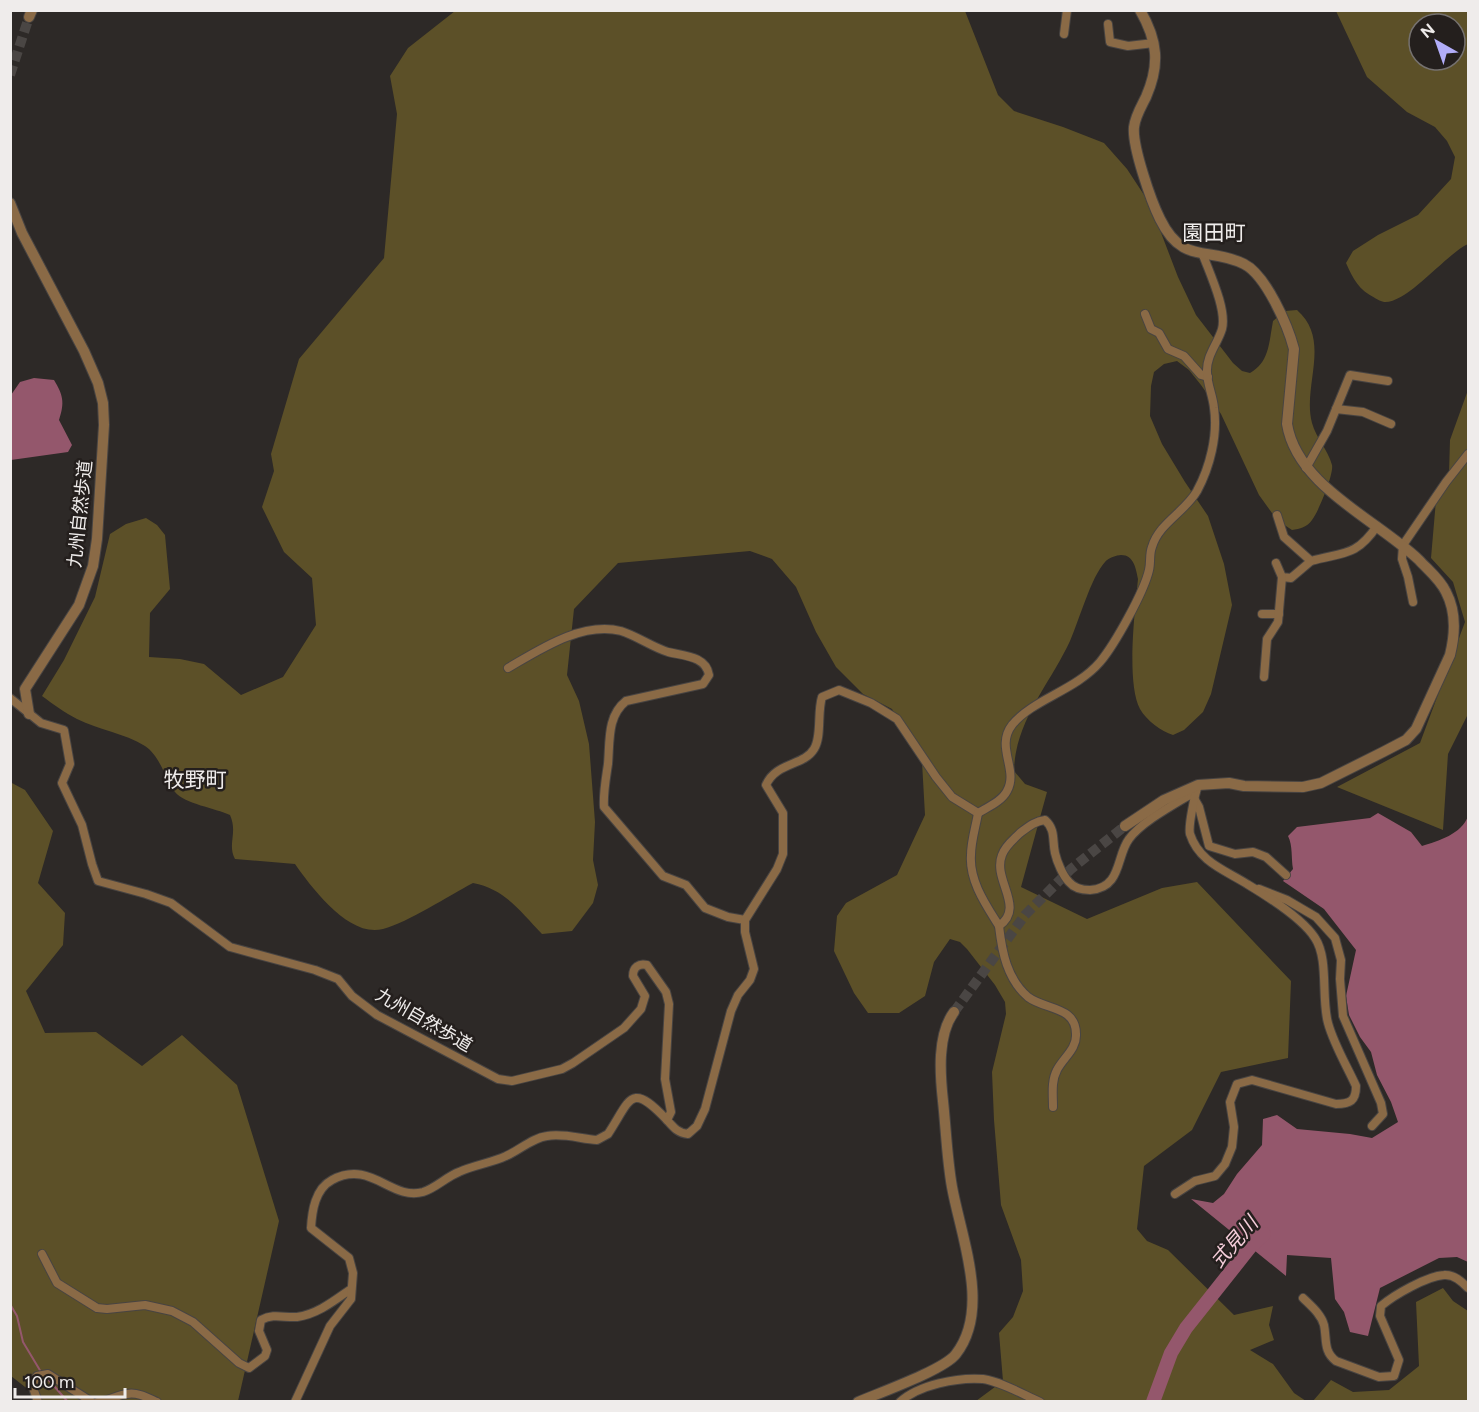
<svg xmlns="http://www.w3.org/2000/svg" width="1479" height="1412" font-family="Figtree,'Noto Sans JP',sans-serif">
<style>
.green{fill:#5c5028;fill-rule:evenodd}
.water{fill:#94576c}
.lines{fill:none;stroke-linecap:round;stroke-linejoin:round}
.stream{stroke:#94576c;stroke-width:2}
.river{stroke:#94576c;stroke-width:14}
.tertiary-tunnel{stroke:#4a4644;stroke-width:10;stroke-dasharray:10 5;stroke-linecap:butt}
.minor-casing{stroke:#484442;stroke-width:10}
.tertiary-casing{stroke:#484442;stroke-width:12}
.minor{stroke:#8a6a46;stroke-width:8}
.tertiary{stroke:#8a6a46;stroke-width:10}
.labels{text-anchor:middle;stroke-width:5;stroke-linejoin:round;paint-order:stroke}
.street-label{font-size:18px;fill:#efeceb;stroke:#241f1d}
.water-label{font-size:20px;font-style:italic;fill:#f5ceda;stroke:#241f1d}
.quarter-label{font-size:21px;fill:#efeceb;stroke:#241f1d}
</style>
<rect width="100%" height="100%" fill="#2d2927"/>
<g class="green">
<path d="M455 11H965L998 95 1014 111 1063 127 1104 143 1127 169 1150 204 1178 277 1196 315 1233 363 1242 371 1250 373C1270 362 1269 341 1273 321L1285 311 1297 310C1332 341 1302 385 1312 423 1316 438 1328 450 1332 465 1334 474 1318 513 1312 520 1307 527 1300 529 1292 530L1277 520 1259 495 1221 414 1201 385 1189 370 1177 361 1164 364 1154 372 1151 386 1150 416 1162 444 1185 482 1208 516 1224 564 1232 605 1211 694 1203 712 1184 730 1173 735C1161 731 1147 721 1140 709 1126 682 1135 610 1138 579 1136 569 1134 555 1121 555 1117 555 1108 558 1105 562 1091 577 1079 621 1070 641 1050 684 1015 721 1014 771L1025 784 1047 792 1021 887 1087 919 1162 888 1197 882 1291 981 1288 1058 1221 1072 1192 1130 1144 1166 1137 1229 1147 1241 1168 1250 1234 1315 1273 1306 1269 1325 1274 1340 1250 1350 1273 1364 1294 1393 1306 1401H976L1003 1381 999 1333 1013 1317 1023 1291 1021 1260 1001 1205 994 1120 992 1072 1006 1014 1005 1002 995 985 967 949 960 942 950 939 934 962 925 996 899 1013H868L854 993 834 951 837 916 846 903 897 875 925 815 922 762 892 709 863 694 836 667 816 632 796 587 772 559 750 551 618 563 574 609 567 675 579 701 589 744 595 822 593 860 598 885 593 903 572 931 542 934C520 911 505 889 473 883 448 896 409 922 383 929 349 938 312 888 295 864L235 859C227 844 238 833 230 815 215 808 185 804 175 792 165 778 160 756 145 746 124 733 99 730 77 719 65 713 53 704 42 696L64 660 95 597 110 534 126 524 146 518 157 525 165 535 170 589 150 613 149 657 180 659 204 664 241 695 283 677 316 625 312 578 284 552 262 507 274 471 271 454 299 359 384 258 397 114 390 76 408 48Z"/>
<path d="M1336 11H1468V244C1446 254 1407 304 1384 302 1383 302 1376 299 1375 298 1359 290 1353 279 1346 263L1353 251 1378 235 1418 215 1451 179 1455 157 1447 141 1435 127 1407 112 1367 77ZM1419 24H1455V60H1419Z"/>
<path d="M1468 390V714L1448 754 1443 830 1337 787 1420 743 1465 622 1453 582 1431 558 1436 500 1449 474 1450 440Z"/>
<path d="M10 782 25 790 53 831 38 883 65 913 63 945 26 991 45 1033 96 1032 142 1066 182 1035 237 1085 279 1221 238 1401H43L11 1376Z"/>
<path d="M1443 1288 1453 1301 1468 1311V1401H1313L1331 1380 1353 1392 1389 1390 1419 1366 1416 1302Z"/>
</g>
<g class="water">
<path d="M34 378 54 380C63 395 65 402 59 420L72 445 68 452 11 460V395L20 382Z"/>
<path d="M1378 813 1411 832 1422 846C1438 841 1462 834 1468 816V1262L1457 1257 1439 1258 1380 1288 1368 1336 1350 1332 1344 1312 1335 1299 1331 1258 1287 1255 1286 1276 1191 1199 1213 1203 1224 1194 1237 1174 1262 1145 1263 1119 1277 1115 1297 1129 1350 1134 1372 1138 1398 1122 1391 1102 1377 1075 1371 1052 1360 1037 1349 1015 1346 996 1356 950 1324 909 1283 881 1293 869C1291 858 1293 846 1288 836L1297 827 1370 818Z"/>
</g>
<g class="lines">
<g class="stream">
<path d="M10 1304 17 1316 23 1342 41 1372"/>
<path d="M47 1378 68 1402"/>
</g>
<path class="river" d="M1153 1402 1171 1353 1186 1328 1251 1246 1264 1234"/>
<g class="tertiary-tunnel">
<path d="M10 75 29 17"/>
<path d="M954 1012 1025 915 1071 869 1125 826"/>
</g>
<g class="minor-casing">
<g id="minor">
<path d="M1108 24 1110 42 1128 46 1154 43"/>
<path d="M1064 34 1067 10"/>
<path d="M1145 314 1151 329 1159 333 1168 349 1184 356 1201 375 1208 377"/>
<path d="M1336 409 1363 412 1391 424"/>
<path d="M1306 468 1327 431 1350 375 1388 381"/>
<path d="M1277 515 1284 537 1311 561C1343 552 1356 557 1377 526"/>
<path d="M1276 563 1282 577 1291 578 1311 561"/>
<path d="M1413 602 1408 577 1402 559 1403 545 1446 482 1468 454"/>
<path d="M1262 614H1279"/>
<path d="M508 668C539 650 582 621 621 631 637 636 652 647 668 652 684 656 706 656 709 675L703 684 626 701C607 716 610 741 608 764 606 778 603 793 604 807L663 876 686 885 705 908 728 917 745 920"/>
<path d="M1264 677 1267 639 1278 622 1282 577"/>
<path d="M10 698 41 723 64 730 70 764 62 783 82 825 92 864 98 881 146 894 171 903 230 947 315 970 338 979 352 996 377 1015 498 1079 512 1081 562 1069 573 1063 624 1028 641 1009 645 996 633 976C633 967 639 963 647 965L666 992 669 1004 665 1079 671 1112 667 1120C674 1128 678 1133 688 1134L697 1126 705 1109 731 1011 738 995 750 980 754 969 745 932V920L777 869 783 854V813L766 785C776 762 804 766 814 749 822 737 817 713 822 697L839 690 871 703 897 719 936 777 952 797 978 813"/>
<path d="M1195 800 1199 807 1209 846 1235 854 1253 852 1266 857 1286 875"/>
<path d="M978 813C988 807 1002 801 1007 791 1019 770 995 747 1012 725 1033 699 1075 691 1100 662 1115 644 1144 592 1149 570 1151 562 1149 554 1152 547 1159 523 1185 512 1197 491 1210 467 1218 435 1214 408 1213 396 1207 384 1207 372 1206 356 1218 343 1222 329 1227 310 1210 274 1203 255"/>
<path d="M978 813C976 826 971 841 971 855 969 881 986 905 999 926 1026 907 992 880 1002 855 1005 846 1013 840 1020 833 1028 827 1035 821 1045 820 1056 830 1052 840 1055 853 1057 862 1063 876 1069 882 1074 888 1082 890 1090 890 1122 888 1116 856 1129 839 1142 821 1177 803 1196 791"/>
<path d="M1259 889 1287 900 1316 917 1335 938 1341 960 1340 979 1343 1016 1381 1103 1383 1114 1372 1126"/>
<path d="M999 926C1002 952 1007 979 1028 997 1045 1010 1076 1006 1076 1034 1077 1049 1063 1058 1057 1070 1051 1081 1053 1095 1053 1107"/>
<path d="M1175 1194 1195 1181 1215 1176 1225 1164 1232 1147 1234 1127 1230 1102 1237 1084 1252 1080 1336 1104C1350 1104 1356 1101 1356 1086 1347 1066 1334 1045 1328 1023 1321 998 1329 959 1315 938 1303 919 1267 896 1247 884 1225 870 1199 862 1190 834 1188 826 1195 794 1198 785"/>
<path d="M42 1254 57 1283 97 1308 107 1309 145 1305 172 1311 193 1322 239 1363 249 1368 265 1356 267 1350 259 1331 261 1320C274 1313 284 1318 297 1317 318 1314 335 1300 351 1289"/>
<path d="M1303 1298C1311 1306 1321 1314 1324 1325 1327 1339 1323 1351 1336 1361L1379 1377 1394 1376 1399 1360 1380 1316 1381 1306C1394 1295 1427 1276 1444 1275 1454 1274 1462 1282 1468 1288"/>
<path d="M38 1402 32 1385 37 1376 48 1374 92 1402"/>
<path d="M98 1402C109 1401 117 1395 127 1394 138 1392 148 1398 157 1402"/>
<path d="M295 1402 330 1326 351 1299 353 1273 349 1258 311 1228C312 1211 315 1189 332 1180 371 1159 391 1201 423 1192 436 1188 446 1177 459 1172 474 1165 491 1163 506 1156 520 1150 532 1138 547 1136 564 1133 581 1139 597 1140L608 1134C631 1099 630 1081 667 1120"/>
<path d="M900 1402C918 1385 958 1377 983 1379 1002 1382 1022 1394 1040 1402"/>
</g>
</g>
<g class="tertiary-casing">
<g id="tertiary">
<path d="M29 17 32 10"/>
<path d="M10 203 22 233 84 351 98 383 103 403 104 425 97 539 93 566 79 605 25 689 29 714"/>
<path d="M1125 826 1164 800 1198 785 1229 783 1244 786 1303 787 1321 783 1383 752 1406 740 1416 729 1450 655C1455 635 1456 611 1446 592 1440 579 1428 570 1419 560 1376 519 1297 486 1287 424L1294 349C1288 326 1266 275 1244 264 1208 246 1183 266 1160 219 1151 201 1132 146 1134 127 1135 117 1141 107 1146 97 1160 65 1158 41 1140 10"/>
<path d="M858 1402C879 1393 944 1370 956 1354 991 1309 961 1237 952 1187 947 1159 946 1129 943 1101 940 1074 937 1035 954 1012"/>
</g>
</g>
<use href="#minor" class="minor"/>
<use href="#tertiary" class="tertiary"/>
</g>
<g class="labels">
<g class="street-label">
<text transform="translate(80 514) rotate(-84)" y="6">九州自然歩道</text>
<text transform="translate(424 1020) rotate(30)" y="6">九州自然歩道</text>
</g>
<g class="water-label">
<text transform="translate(1234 1242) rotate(-49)" y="7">式見川</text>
</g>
<g class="quarter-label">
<text x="1214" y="240">園田町</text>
<text x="195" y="787">牧野町</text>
</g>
</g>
<rect width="1479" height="1412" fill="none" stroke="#efeceb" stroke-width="24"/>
<g transform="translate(1437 42) rotate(320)"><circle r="28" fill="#241f1d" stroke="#75716f" stroke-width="1.5"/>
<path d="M0-4.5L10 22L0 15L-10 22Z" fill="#b2adf9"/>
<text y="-9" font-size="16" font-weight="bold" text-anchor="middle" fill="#efeceb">N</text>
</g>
<path d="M15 1388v9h110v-9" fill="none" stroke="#efeceb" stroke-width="3"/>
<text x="24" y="1388" font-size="18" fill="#efeceb" stroke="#241f1d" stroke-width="4.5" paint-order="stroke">100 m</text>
</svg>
